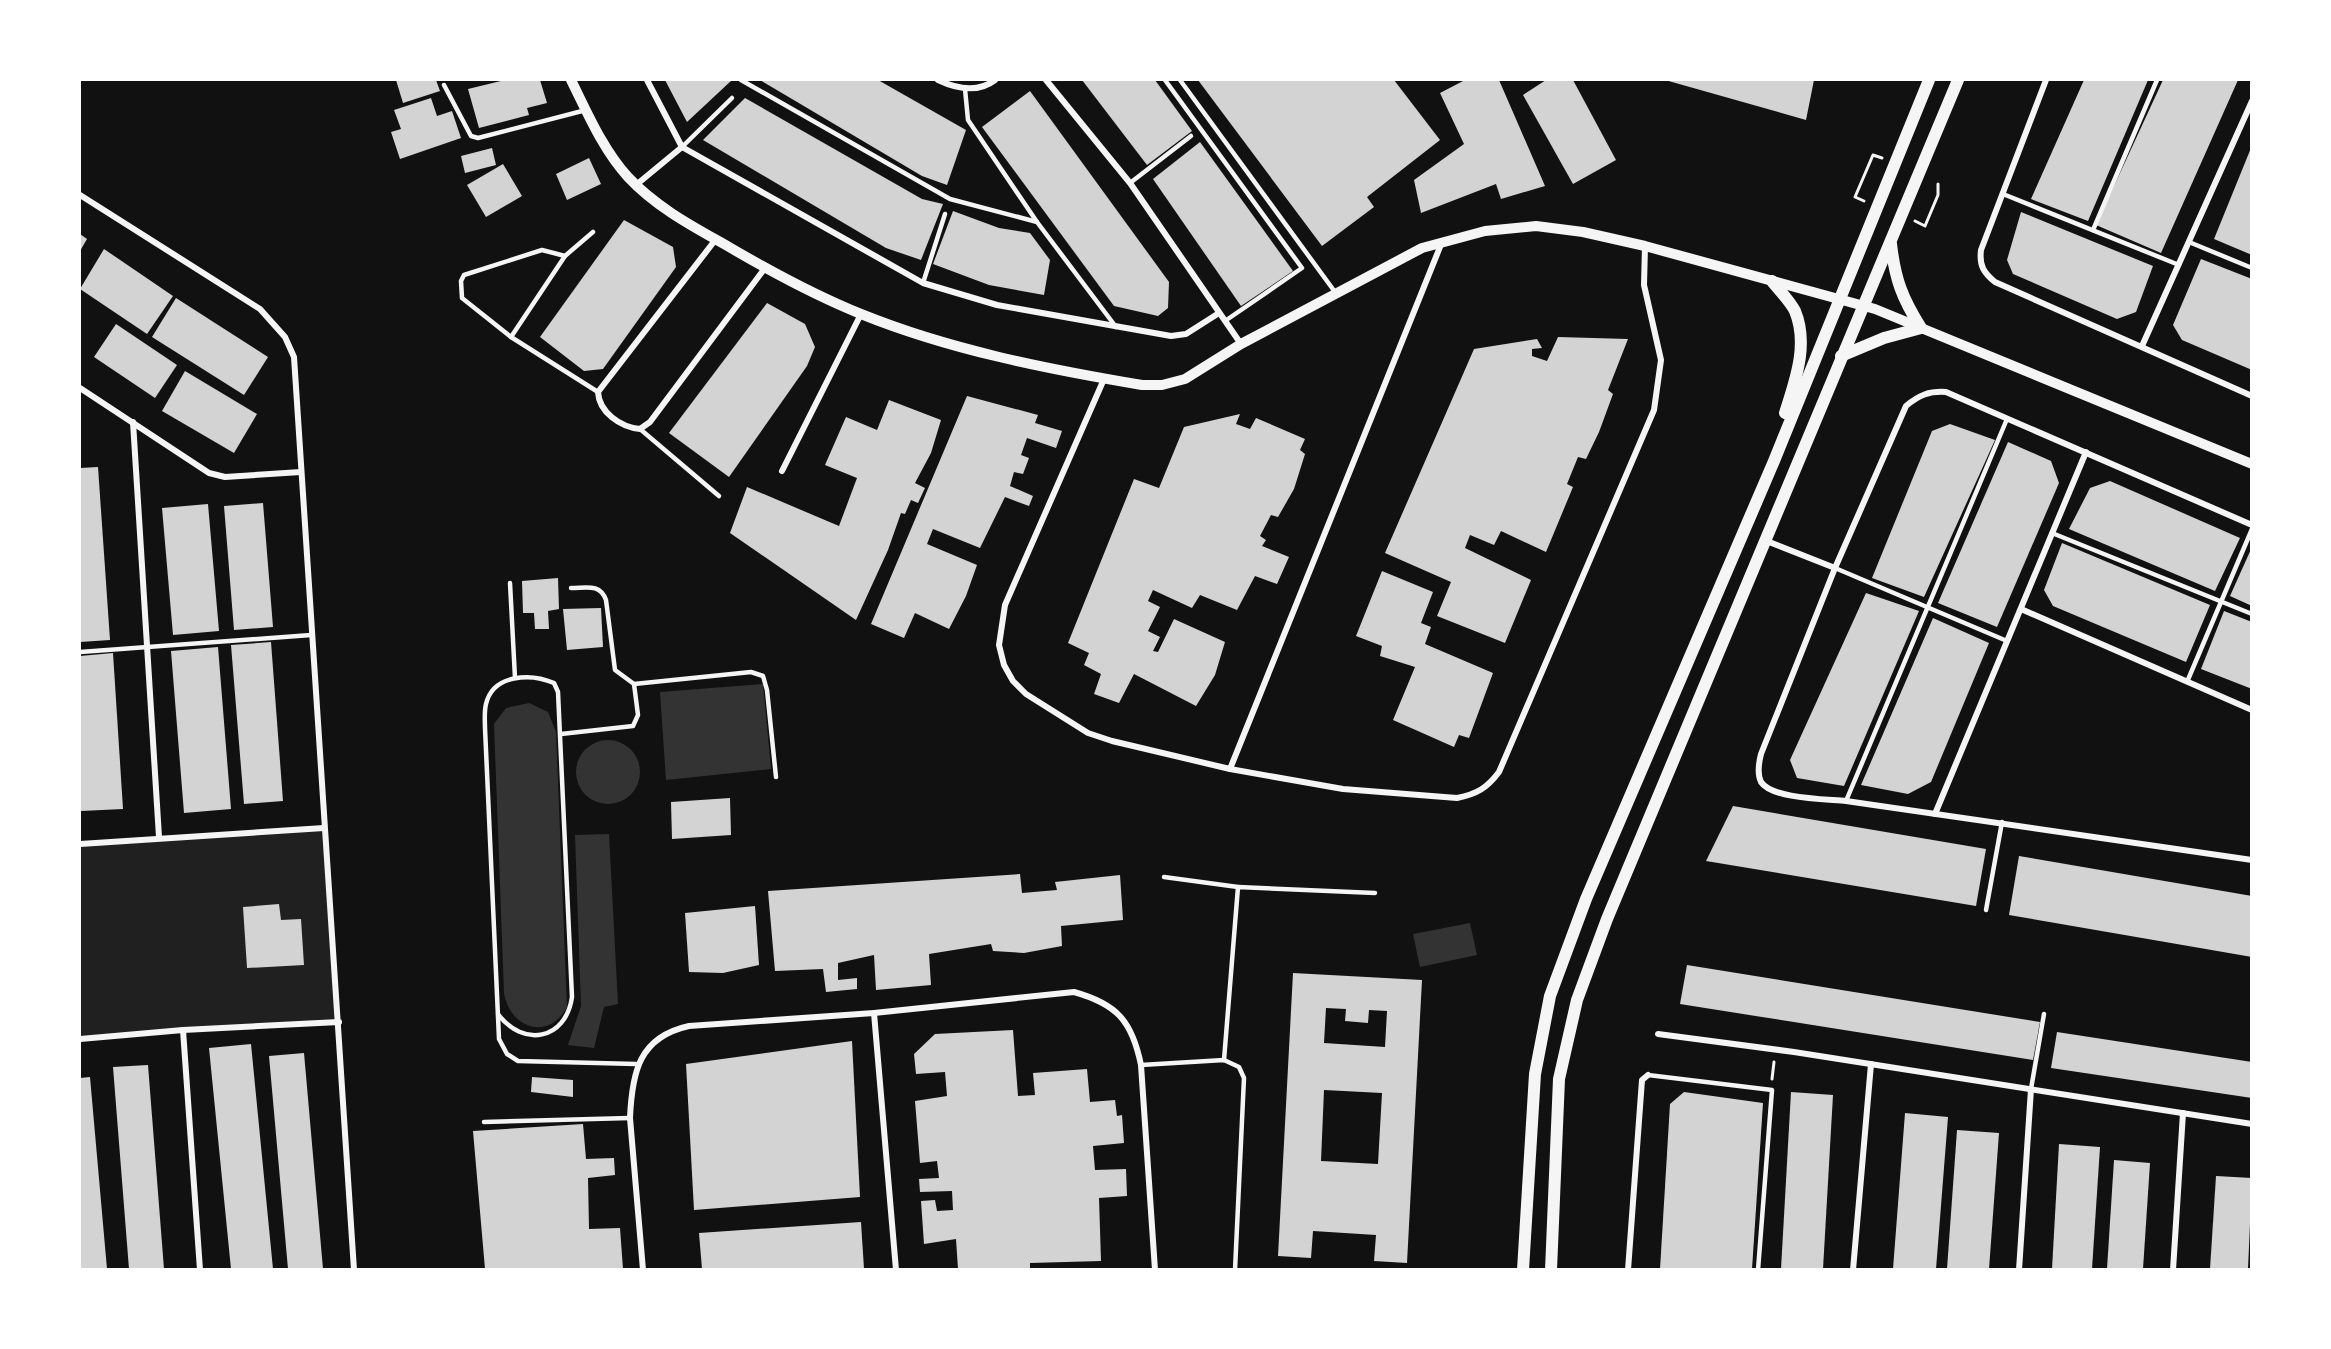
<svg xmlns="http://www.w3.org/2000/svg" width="2331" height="1349" font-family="Cabin,sans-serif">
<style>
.green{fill:#202020}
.water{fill:#333}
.building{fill:#d3d3d3;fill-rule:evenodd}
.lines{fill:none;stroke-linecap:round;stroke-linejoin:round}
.path{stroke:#f5f5f5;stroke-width:3}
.service{stroke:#f5f5f5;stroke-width:4.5}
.minor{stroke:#f5f5f5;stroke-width:6}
.tertiary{stroke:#f5f5f5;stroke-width:10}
.secondary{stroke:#f5f5f5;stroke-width:12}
</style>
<rect width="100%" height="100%" fill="#111"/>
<path class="green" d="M324 828 339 1022 80 1039V845Z"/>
<g class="water">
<path d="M763 684 771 769 666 780 660 692Z"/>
<path d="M529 703 548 712 556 732 567 1007C549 1041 510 1029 504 993L494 724 506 708Z"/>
<circle cx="608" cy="772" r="32"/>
<path d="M609 834 618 1004 604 1007 594 1048 568 1045 581 1006 575 835Z"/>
<path d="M1470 923 1477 955 1420 967 1413 934Z"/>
</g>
<g class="building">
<path d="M396 80H436L440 91 403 103Z"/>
<path d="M505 80H540L547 103 527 108 529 115 479 128 468 89Z"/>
<path d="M665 80H732L687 122Z"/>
<path d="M760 80H878L966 130 947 185 922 176Z"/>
<path d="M1082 80H1155L1192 131 1147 165Z"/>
<path d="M1198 80H1394L1440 140 1367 197 1374 207 1322 246Z"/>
<path d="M1465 80H1499L1545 186 1501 199 1496 184 1421 213 1414 180 1464 144 1440 93Z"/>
<path d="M1546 80H1573L1616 160 1573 184 1523 95Z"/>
<path d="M1665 80H1814L1806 120Z"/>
<path d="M2084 80H2148L2088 221 2031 199Z"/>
<path d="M2163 80H2238L2161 253 2096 225Z"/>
<path d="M1030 91 1169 282 1168 308 1158 316 1114 306 982 127Z"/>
<path d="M431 98 437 116 452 111 461 138 400 159 391 132 401 129 394 110Z"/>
<path d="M745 98 922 199 943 204 921 260 886 248 703 140Z"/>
<path d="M1200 142 1293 271 1241 306 1153 179Z"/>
<path d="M492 148 496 165 465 173 461 156Z"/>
<path d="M2251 148H2252V255L2214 239Z"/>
<path d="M589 158 601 184 567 200 556 174Z"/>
<path d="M503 164 522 196 486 217 467 185Z"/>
<path d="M953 211 999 228 1030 233 1050 260 1044 295 989 285 933 264Z"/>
<path d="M2021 212 2153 266 2136 312 2117 319 2013 274 2007 260Z"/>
<path d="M624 220 673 247 676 267 603 369 584 371 540 337Z"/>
<path d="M80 234 87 239 80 251Z"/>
<path d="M104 249 173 296 147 334 80 289Z"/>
<path d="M2201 259 2252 279V370L2182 340 2173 325Z"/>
<path d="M176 298 268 357 244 395 152 337Z"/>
<path d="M767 303 805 324 815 347 807 366 729 477 669 433Z"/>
<path d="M116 324 177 365 155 398 94 357Z"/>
<path d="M1558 337 1628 339 1608 390 1613 394 1599 432 1586 459 1578 457 1567 484 1573 487 1546 552 1501 531 1494 545 1470 535 1465 548 1531 580 1505 643 1437 616 1451 582 1385 553 1474 349 1537 339 1542 348 1532 349V356L1547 361Z"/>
<path d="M185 371 257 414 234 453 162 411Z"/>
<path d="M967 396 1038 415 1035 423 1062 431 1056 448 1027 438 1021 455 1029 458 1023 474 1014 472 1010 486 1033 496 1029 506 1005 497 980 548 933 529 927 544 977 565 966 596 949 629 915 613 904 638 871 624Z"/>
<path d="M889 400 941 420 931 453 915 483 925 488 918 503 911 500 905 514 901 513 888 550 856 620 730 533 747 487 839 526 857 478 825 465 846 417 877 430Z"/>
<path d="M1240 414 1236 424 1250 429 1256 418 1305 439 1300 450 1305 454 1294 489 1278 517 1271 515 1260 536 1266 540 1262 546 1289 557 1277 584 1255 576 1237 610 1200 595 1192 608 1153 590 1148 601 1160 607 1148 631 1160 637 1153 651 1158 652 1174 619 1225 642 1215 675 1196 706 1134 674 1119 703 1094 694 1101 674 1084 665 1089 653 1068 643 1134 479 1159 488 1184 427Z"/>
<path d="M1950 424 1995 440 1924 597 1872 578 1932 431Z"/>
<path d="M2008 442 2051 461 2059 483 1997 627 1938 603Z"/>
<path d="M98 467 110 640 80 642V468Z"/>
<path d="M2110 481 2240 538 2215 591 2069 529 2090 488Z"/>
<path d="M263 503 273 627 234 630 224 506Z"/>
<path d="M208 504 219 631 173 635 162 508Z"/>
<path d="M2062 543 2210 605 2186 662 2053 606 2044 590Z"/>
<path d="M2252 547V606L2230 596Z"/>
<path d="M1382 571 1433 592 1421 623 1431 627 1425 644 1493 673 1469 738 1459 735 1454 747 1393 720 1415 667 1380 656 1382 646 1356 636Z"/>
<path d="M558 578 559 609 548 611 549 629H535L534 613H523L522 581Z"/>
<path d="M1866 593 1919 611 1844 786 1797 778 1790 760Z"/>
<path d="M601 608 603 647 567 650 563 609Z"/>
<path d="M2224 611 2252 622V689L2201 669Z"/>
<path d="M1933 618 1989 643 1931 782 1908 794 1861 785Z"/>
<path d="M271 642 283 801 244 804 231 645Z"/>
<path d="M218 647 231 809 184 813 171 651Z"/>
<path d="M113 653 123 809 81 811 80 656Z"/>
<path d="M730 798 731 835 672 839 671 802Z"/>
<path d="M1733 806 1986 849 1976 906 1706 861Z"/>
<path d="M2019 856 2252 896V957L2009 915Z"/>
<path d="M1020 874 1022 893 1057 890 1055 882 1120 875 1123 920 1061 926 1062 946 1024 953 993 951 991 944 929 954 931 985 876 990 874 955 838 963V980L857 978V989L826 992 823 969 775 971 768 891Z"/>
<path d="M279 904 281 920 301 919 304 965 247 968 243 907Z"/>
<path d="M755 906 759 965 723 973 689 972 685 913Z"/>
<path d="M1687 965 2040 1022 2033 1060 1680 1004Z"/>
<path d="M1293 973 1422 980 1407 1263 1374 1261 1376 1235 1313 1231 1311 1258 1278 1256ZM1326 1008 1346 1009 1345 1021 1368 1023 1369 1010 1387 1011 1385 1047 1324 1043ZM1324 1090 1382 1093 1378 1164 1321 1161Z"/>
<path d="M1013 1030 1018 1096 1035 1095 1033 1073 1087 1069 1090 1102 1115 1100 1117 1116 1122 1115 1124 1143 1093 1146 1095 1170 1126 1169 1127 1196 1099 1198 1101 1261 1030 1263V1269H958L956 1239 924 1244 921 1201 935 1200 937 1211 953 1210 952 1191 920 1192 919 1179 939 1178 937 1161 920 1163 915 1101 947 1096 945 1072 916 1074 914 1054 935 1034Z"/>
<path d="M2057 1032 2252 1062V1098L2051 1068Z"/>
<path d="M852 1041 860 1197 694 1210 686 1064Z"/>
<path d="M251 1044 273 1269H231L209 1048Z"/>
<path d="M304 1053 323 1269H288L269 1056Z"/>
<path d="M148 1065 164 1269H129L113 1067Z"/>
<path d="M90 1077 107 1269H80V1078Z"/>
<path d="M532 1077 573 1080V1097L531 1092Z"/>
<path d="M1684 1092 1763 1103 1752 1269H1660L1670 1104Z"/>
<path d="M1791 1092 1833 1095 1823 1269H1781Z"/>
<path d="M1905 1113 1948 1117 1936 1269H1893Z"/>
<path d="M583 1124 586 1159 614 1158 615 1175 588 1178 589 1229 620 1228 623 1269H485L473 1131Z"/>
<path d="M1957 1130 1999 1133 1989 1269H1947Z"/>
<path d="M2059 1144 2100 1147 2092 1269H2052Z"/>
<path d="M2114 1160 2150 1163 2143 1269H2107Z"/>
<path d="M2216 1176 2252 1178 2248 1269H2210Z"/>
<path d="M861 1222 864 1269H702L699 1233Z"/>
</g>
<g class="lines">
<g class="path">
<path d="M1864 201 1855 197 1873 155 1882 158"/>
<path d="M1915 221 1925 226 1938 195V184"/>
<path d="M1772 1079 1774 1062"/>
</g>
<g class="service">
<path d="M741 80 950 199 1037 222 1116 327"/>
<path d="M1165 80 1302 268 1225 321"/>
<path d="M1180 80 1335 292"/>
<path d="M444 85 471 136 478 138 586 110"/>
<path d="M965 89 968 120 1037 222"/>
<path d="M682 147 732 98"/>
<path d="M1130 183 1191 136"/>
<path d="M2003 194 2179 265"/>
<path d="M2093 230 2157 80"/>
<path d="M2189 242 2252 268"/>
<path d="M565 256 542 250 464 275 461 281 462 298 511 337 598 392"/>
<path d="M923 283 945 214"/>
<path d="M511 337 565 256 593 232"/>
<path d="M640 429 719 496"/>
<path d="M2052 533 2252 614"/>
<path d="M1835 568 2007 641"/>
<path d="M510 583 515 678"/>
<path d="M571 588C586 588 600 583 606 600L615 670 634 684 751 672 763 676 767 690 776 777"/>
<path d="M80 652 311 635"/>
<path d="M2187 682 2252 529"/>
<path d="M561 734 633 726 638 715 634 684"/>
<path d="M1846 801 2007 419"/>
<path d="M1164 877 1238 887"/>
<path d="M1986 910 2002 822"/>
<path d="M498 1014C523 1048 566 1040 572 997L558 692 554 683C531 673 493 674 486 704 484 712 485 721 485 728L499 1039 507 1054 518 1061 636 1064"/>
<path d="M1224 1060 1238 887 1375 893"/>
<path d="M1141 1065 1224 1060 1239 1067 1244 1078 1235 1270"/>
<path d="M1648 1075 1772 1090 1758 1270"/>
<path d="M2031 1089 2044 1014"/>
<path d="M484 1122 630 1118"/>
</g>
<g class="minor">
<path d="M647 80 682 147 923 283 997 305 1171 336 1186 334 1219 313"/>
<path d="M938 80C957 89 978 93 995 80"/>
<path d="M1046 80 1130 183 1241 344"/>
<path d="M2046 80 1981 250C1979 266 1984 273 1995 282L2252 396"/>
<path d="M636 185 682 147"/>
<path d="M80 195 260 309 285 337 294 357 354 1270"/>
<path d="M716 239 598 392C599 412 620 427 640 429L650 422 765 268"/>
<path d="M2142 346 2252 101"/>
<path d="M1104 379 1005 605 999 645 1004 665 1013 681 1026 694 1088 733 1112 741 1230 769 1343 789 1457 798C1477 794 1487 788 1499 772L1654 410 1661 360 1644 285 1645 246"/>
<path d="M80 388 209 473 225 477 301 472"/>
<path d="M133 422 159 837"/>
<path d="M782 471 861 314"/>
<path d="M2252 525 1946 392C1929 391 1919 395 1906 406L1835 568 1761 754C1759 762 1757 774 1761 782 1772 799 1827 799 1846 801L2252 860"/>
<path d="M1764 540 1835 568"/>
<path d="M2021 609 2252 710"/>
<path d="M1230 769 1442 242"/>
<path d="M1935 814 2086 452"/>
<path d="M80 844 324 828"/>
<path d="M874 1013 896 1270"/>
<path d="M183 1030 200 1270"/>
<path d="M1658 1034 1794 1052 2252 1124"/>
<path d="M80 1039 183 1030 339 1022"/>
<path d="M643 1270 630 1118C632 1072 639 1037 689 1026L874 1013 1074 992C1117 1004 1132 1021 1141 1065L1155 1270"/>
<path d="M1628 1270 1642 1080 1648 1075"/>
<path d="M1853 1270 1871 1064"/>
<path d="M2019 1270 2031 1089"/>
<path d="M2173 1270 2183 1113"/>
</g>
<path class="tertiary" d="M571 80C587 112 603 150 628 177 655 206 690 225 724 244 768 270 814 295 861 314 950 350 1047 369 1142 385H1162L1185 379 1241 344 1422 248 1485 231 1536 226 1583 232 1645 246 1875 309 2252 464"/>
<g class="secondary">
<path d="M1772 281C1779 290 1790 301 1795 311 1809 345 1795 381 1785 413"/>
<path d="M1841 356 1884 338 1921 328C1902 298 1895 279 1891 244"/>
<path d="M1523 1270 1535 1074 1550 996 1586 899 1774 461 1929 80"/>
<path d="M1551 1270 1559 1079 1577 1000 1607 919 1958 80"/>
</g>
</g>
<rect width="2331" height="1349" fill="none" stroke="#ffffff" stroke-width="162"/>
</svg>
